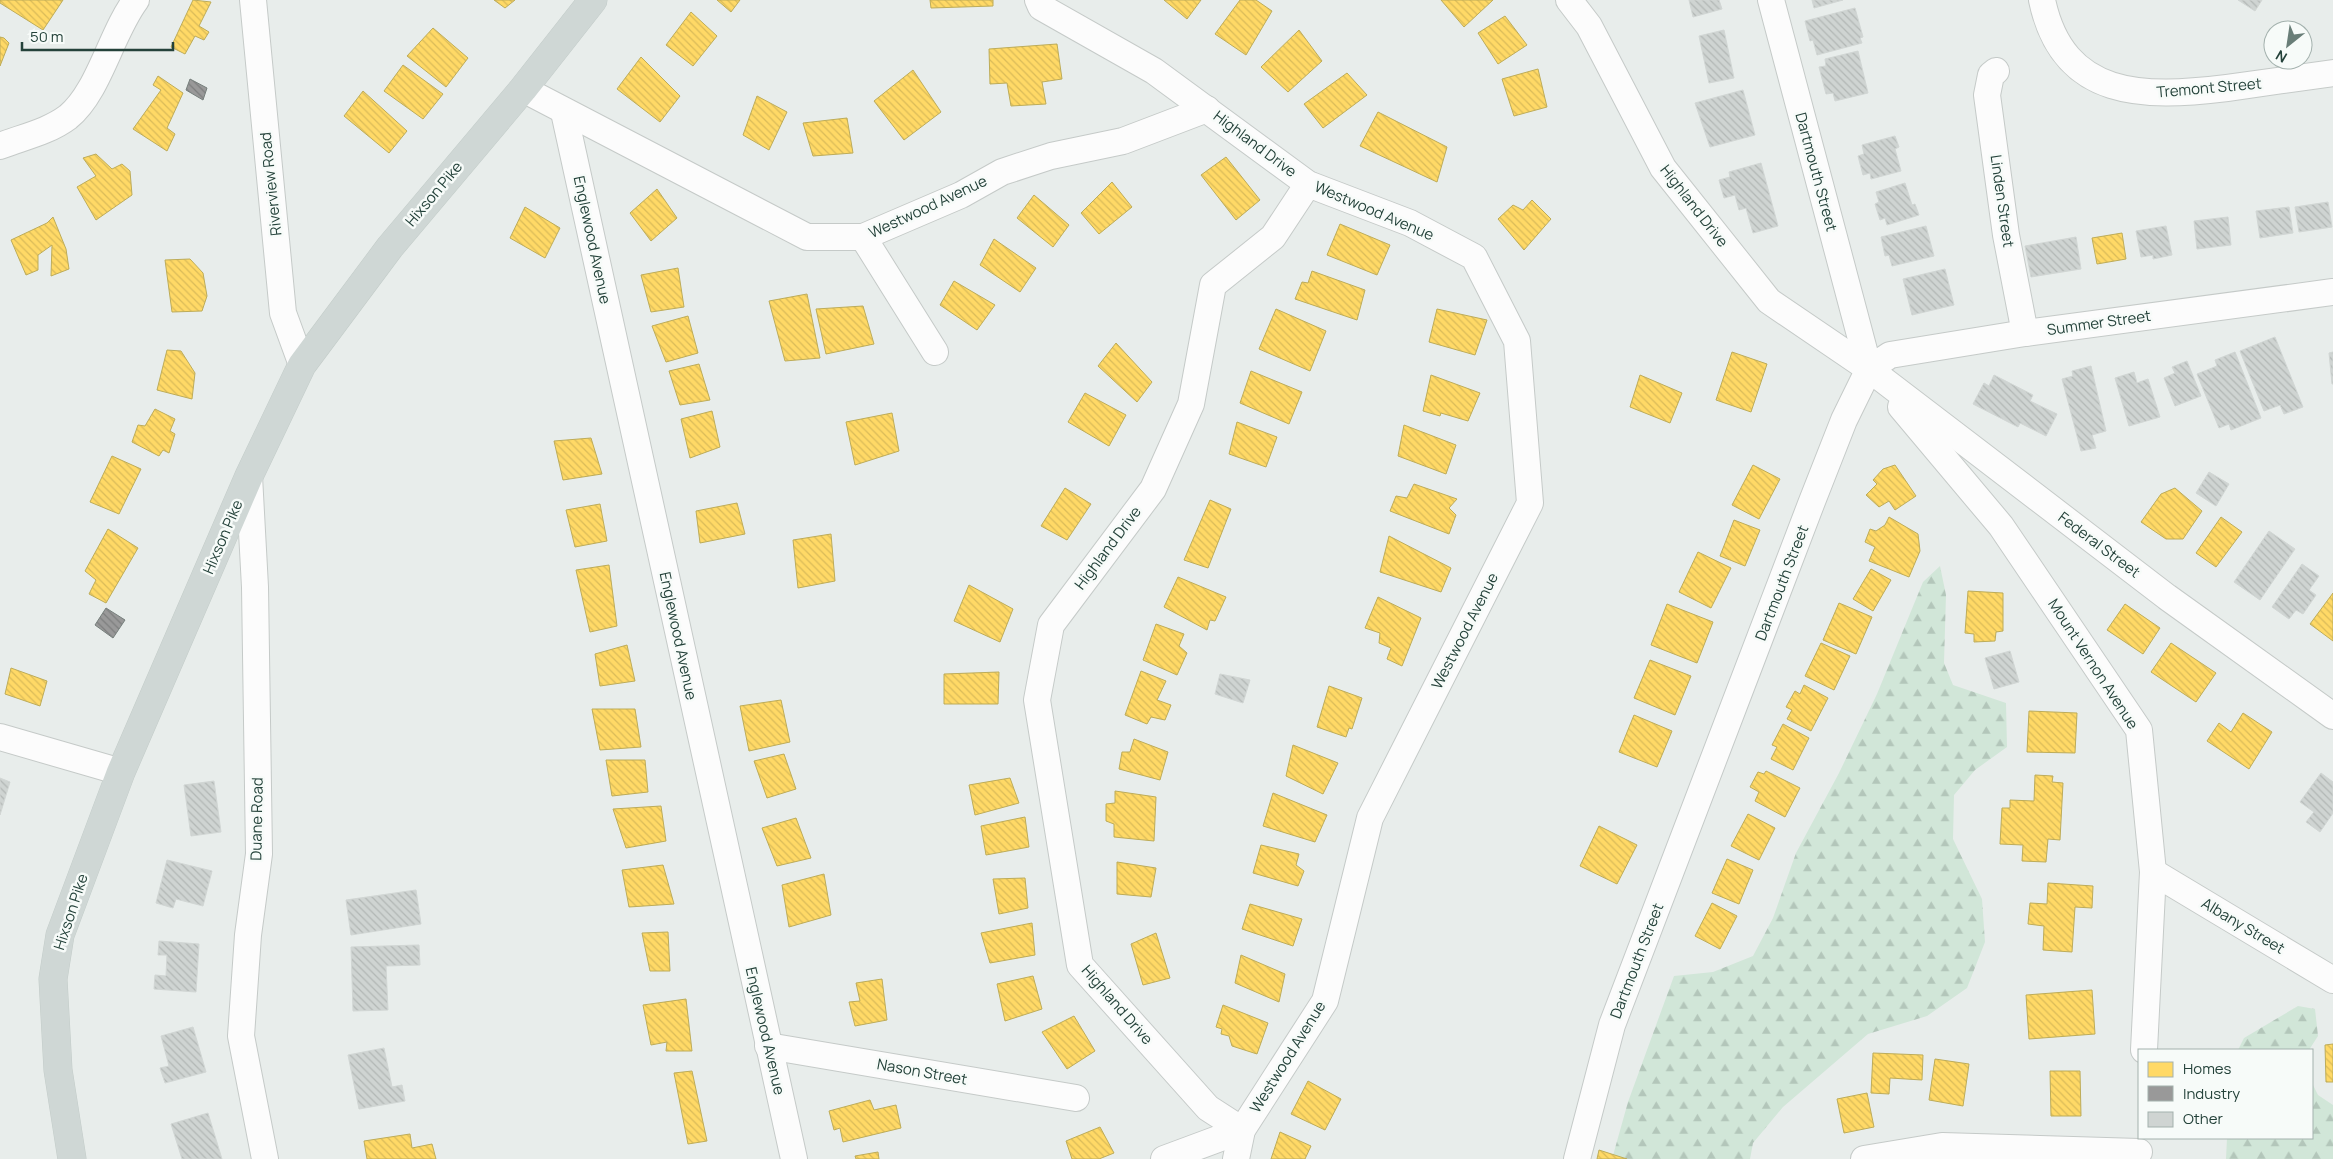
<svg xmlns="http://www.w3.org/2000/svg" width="2333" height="1159" font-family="Manrope,sans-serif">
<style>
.forest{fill:url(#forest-firs)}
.homes{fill:url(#homes-back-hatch);stroke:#bdac59}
.industry{fill:url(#industry-back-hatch);stroke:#767f7c}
.building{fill:url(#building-back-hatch);stroke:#d1d6d4}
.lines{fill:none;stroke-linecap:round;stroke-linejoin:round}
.minor-casing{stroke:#c5cac8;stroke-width:28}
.major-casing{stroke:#c3ccc9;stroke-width:29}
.minor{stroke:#fcfcfc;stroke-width:26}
.major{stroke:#cfd7d5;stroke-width:28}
.labels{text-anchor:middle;stroke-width:5;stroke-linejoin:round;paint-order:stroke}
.street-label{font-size:15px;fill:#24423a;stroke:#f7fbf9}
</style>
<defs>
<pattern id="forest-firs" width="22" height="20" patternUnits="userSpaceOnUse" patternTransform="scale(1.25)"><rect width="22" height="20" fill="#d1e6d8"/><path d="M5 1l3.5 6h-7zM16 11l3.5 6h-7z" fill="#b3c6ba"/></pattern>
<pattern id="homes-back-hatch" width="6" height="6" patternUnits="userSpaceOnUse" patternTransform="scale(1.25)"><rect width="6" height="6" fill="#ffd966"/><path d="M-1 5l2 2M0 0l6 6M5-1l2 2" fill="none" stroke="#dabb59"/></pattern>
<pattern id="industry-back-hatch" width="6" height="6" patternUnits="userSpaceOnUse" patternTransform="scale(1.25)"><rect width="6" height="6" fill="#999"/><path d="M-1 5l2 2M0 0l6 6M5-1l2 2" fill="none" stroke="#7d7e7e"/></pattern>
<pattern id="building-back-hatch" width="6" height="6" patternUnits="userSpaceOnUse" patternTransform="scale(1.25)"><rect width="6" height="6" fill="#cfd4d2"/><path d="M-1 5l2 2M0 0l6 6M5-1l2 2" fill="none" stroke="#b2b7b5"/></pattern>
</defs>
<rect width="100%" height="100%" fill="#e8edeb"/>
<g class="forest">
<path d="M1940 566 1946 595 1944 663 1953 685 2006 703 2007 747 1975 770 1954 795 1953 839 1982 899 1985 942 1967 988 1927 1016 1868 1034 1783 1107 1753 1143 1750 1159H1612L1628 1102 1674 976 1713 972 1753 956 1773 918 1796 853 1839 773 1877 694 1923 582Z"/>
<path d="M2298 1006 2315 1009 2318 1036 2309 1050H2238L2244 1038Z"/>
<path d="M2312 1083 2318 1095 2333 1105V1159H2226L2227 1138H2312Z"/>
</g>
<g class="homes">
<path d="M0 0H63L43 30 0 3Z"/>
<path d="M193 0 211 2 199 26 209 32 204 40 195 36 185 54 171 47Z"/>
<path d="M494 0H515L505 8Z"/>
<path d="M717 0H740L731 12Z"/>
<path d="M930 0H993V6L931 8Z"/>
<path d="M1164 0H1201L1187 19Z"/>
<path d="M1240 0H1256L1272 11 1246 55 1215 34Z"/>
<path d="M1441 0H1493L1464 27Z"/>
<path d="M691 12 717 36 693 66 666 45Z"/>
<path d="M1505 16 1527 45 1498 64 1478 33Z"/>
<path d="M433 28 468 58 446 87 407 56Z"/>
<path d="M1299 30 1322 61 1288 92 1261 67Z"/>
<path d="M0 37 4 38 9 43 0 66Z"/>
<path d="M1057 44 1062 79 1042 82 1046 104 1011 106 1007 83 990 84 989 49Z"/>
<path d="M641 57 680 96 660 122 617 89Z"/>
<path d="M403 65 443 94 423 119 384 91Z"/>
<path d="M1538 69 1547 107 1514 116 1502 79Z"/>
<path d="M913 70 941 112 904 140 874 101Z"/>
<path d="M1347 73 1367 95 1323 128 1304 104Z"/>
<path d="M158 76 183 93 167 128 175 134 167 151 133 129 161 90 153 85Z"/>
<path d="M363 91 407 131 389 153 344 116Z"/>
<path d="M757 96 787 112 769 150 743 135Z"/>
<path d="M1378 112 1447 147 1437 182 1360 146Z"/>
<path d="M847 118 853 153 813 156 803 123Z"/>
<path d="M96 154 112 169 122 164 130 171 132 195 96 220 77 187 96 176 83 158Z"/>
<path d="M1226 157 1260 200 1236 220 1201 175Z"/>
<path d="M1112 182 1132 207 1099 234 1081 213Z"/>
<path d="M657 189 677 218 651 241 630 213Z"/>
<path d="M1034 195 1069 225 1053 247 1017 218Z"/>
<path d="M1532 200 1551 219 1524 250 1498 219 1513 205 1523 210Z"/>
<path d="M525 207 560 228 545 258 510 238Z"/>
<path d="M53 217 66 249 69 269 51 276 52 245 38 255V270L26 275 11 240 47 223Z"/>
<path d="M1340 224 1390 245 1377 275 1327 255Z"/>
<path d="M2122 233 2126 259 2097 264 2092 238Z"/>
<path d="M994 239 1036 268 1020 292 980 265Z"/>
<path d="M190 259 203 273 207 296 202 311 172 312 165 260Z"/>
<path d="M678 268 684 307 651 312 641 275Z"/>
<path d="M1312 271 1365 290 1357 320 1295 299 1302 282 1308 283Z"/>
<path d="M954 281 995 305 977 330 940 305Z"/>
<path d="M807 294 820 358 785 361 769 301Z"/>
<path d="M863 306 874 344 826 354 816 309Z"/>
<path d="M1276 309 1326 331 1310 371 1259 349Z"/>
<path d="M1437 309 1487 320 1475 355 1429 342Z"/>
<path d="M688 316 698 353 666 362 652 326Z"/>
<path d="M1116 343 1152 382 1137 402 1098 366Z"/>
<path d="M167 350 181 351 195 373 192 399 157 390Z"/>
<path d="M1732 352 1767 364 1751 412 1716 400Z"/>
<path d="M699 364 710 400 680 405 669 371Z"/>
<path d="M1251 371 1302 392 1289 424 1240 403Z"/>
<path d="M1431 375 1480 393 1468 421 1441 413 1440 416 1423 411Z"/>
<path d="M1640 375 1682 393 1670 423 1630 407Z"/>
<path d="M1085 393 1126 415 1109 446 1068 422Z"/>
<path d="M155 409 175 419 170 431 175 434 169 453 163 450 159 456 132 442 138 425 145 426Z"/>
<path d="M712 411 720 447 690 458 681 419Z"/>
<path d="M892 413 899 451 855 465 846 422Z"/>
<path d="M1237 422 1277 437 1266 467 1229 454Z"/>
<path d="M1404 425 1456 445 1446 474 1398 456Z"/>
<path d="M591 438 602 474 563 480 554 441Z"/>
<path d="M112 456 141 469 119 514 90 502Z"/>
<path d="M1753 465 1780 479 1759 519 1732 505Z"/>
<path d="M1895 465 1916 496 1895 510 1889 501 1879 507 1866 495 1877 484 1873 480 1883 469Z"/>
<path d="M1414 484 1457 499 1449 508 1456 515 1449 534 1390 511 1396 496 1407 498Z"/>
<path d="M1065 488 1091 504 1067 540 1041 526Z"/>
<path d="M2175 488 2202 511 2183 539H2166L2141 522 2161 494Z"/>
<path d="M1210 500 1231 509 1208 568 1184 560Z"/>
<path d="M737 503 745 534 700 543 696 511Z"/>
<path d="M600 504 607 541 575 547 566 510Z"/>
<path d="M1889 517 1918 534 1920 551 1909 577 1869 561 1875 547 1865 542 1870 529 1876 531 1885 525Z"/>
<path d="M2221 517 2242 532 2216 567 2196 553Z"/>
<path d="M1734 520 1760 530 1745 566 1720 556Z"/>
<path d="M108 529 138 548 106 603 89 594 96 580 85 571Z"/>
<path d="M831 534 835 581 798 588 793 540Z"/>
<path d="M1389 536 1451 568 1441 592 1380 572Z"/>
<path d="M1698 552 1731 568 1711 608 1679 592Z"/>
<path d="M609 565 617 626 590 632 576 570Z"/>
<path d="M1871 569 1891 580 1873 611 1853 599Z"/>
<path d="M1178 577 1226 597 1215 621 1210 620 1207 630 1164 607Z"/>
<path d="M969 585 1013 609 1000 642 954 621Z"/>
<path d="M1968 591 2003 593V631L1996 632 1995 641 1974 642V634L1965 633Z"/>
<path d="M2333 593V641L2310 624Z"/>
<path d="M1378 597 1421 618 1402 666 1387 659 1391 648 1379 643 1380 633 1365 628Z"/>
<path d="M1839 603 1872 617 1856 654 1823 640Z"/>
<path d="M1667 604 1713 622 1697 663 1651 645Z"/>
<path d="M2125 604 2160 628 2143 654 2107 630Z"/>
<path d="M1156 624 1184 634 1179 646 1187 653 1177 675 1143 660Z"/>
<path d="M1821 643 1850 656 1834 690 1805 676Z"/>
<path d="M2171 643 2216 673 2196 702 2151 672Z"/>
<path d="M627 645 635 681 600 686 595 654Z"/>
<path d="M1650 660 1691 676 1675 715 1634 698Z"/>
<path d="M11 668 47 681 40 706 5 694Z"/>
<path d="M1141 671 1166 681 1157 700 1171 705 1165 720 1151 717 1147 724 1125 715Z"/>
<path d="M999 672 998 704H944V674Z"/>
<path d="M1804 685 1828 698 1811 731 1787 719 1792 710 1786 707 1795 691 1800 694Z"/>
<path d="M1329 686 1362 698 1352 729 1349 728 1346 737 1317 727Z"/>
<path d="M781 700 790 742 749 751 740 706Z"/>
<path d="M592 709H635L641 747 600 750Z"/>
<path d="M2029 711 2077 713 2075 753 2027 752Z"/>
<path d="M2243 713 2272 732 2249 769 2207 741 2219 723 2231 732Z"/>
<path d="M1634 715 1672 731 1657 767 1619 752Z"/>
<path d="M1783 724 1809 738 1793 770 1771 759 1777 747 1772 745Z"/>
<path d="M1134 739 1168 752 1160 780 1119 769 1122 752H1130Z"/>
<path d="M1293 745 1338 763 1323 794 1286 776Z"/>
<path d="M784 754 796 789 767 798 754 761Z"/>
<path d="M606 760H645L648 792 612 796Z"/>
<path d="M1766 771 1800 788 1785 817 1755 801 1759 792 1750 787 1758 772 1764 774Z"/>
<path d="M2035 775 2053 776 2052 782 2063 783 2060 840 2048 839 2046 862 2022 861 2023 845 2000 844 2002 808H2010V800L2034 801Z"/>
<path d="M1010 778 1019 803 975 815 969 785Z"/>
<path d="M1115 791 1156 797 1154 841 1114 837V824L1106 821V804L1115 803Z"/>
<path d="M1273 793 1327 815 1315 842 1263 826Z"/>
<path d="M661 806 666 841 626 848 613 809Z"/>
<path d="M1748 814 1775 828 1759 860 1731 846Z"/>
<path d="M1025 817 1029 847 986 855 981 826Z"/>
<path d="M796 818 811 858 777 866 762 828Z"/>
<path d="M1599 826 1637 845 1617 884 1580 866Z"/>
<path d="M1261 845 1299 854 1296 865 1304 871 1298 886 1253 873Z"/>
<path d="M1727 859 1753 870 1739 904 1712 893Z"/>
<path d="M1117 862 1156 868 1151 897 1117 894Z"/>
<path d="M663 865 674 904 629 907 622 870Z"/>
<path d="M824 874 831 915 789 927 782 885Z"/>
<path d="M1025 878 1028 908 999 914 993 879Z"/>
<path d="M2048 883 2093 886 2092 908 2075 907 2072 952 2043 950 2044 926 2028 924 2030 903 2047 904Z"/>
<path d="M1712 903 1737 916 1720 949 1695 936Z"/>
<path d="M1250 904 1302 919 1293 946 1242 929Z"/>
<path d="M1032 923 1035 955 990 963 981 933Z"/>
<path d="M668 932 670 971H650L642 933Z"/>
<path d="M1156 933 1170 978 1143 985 1131 944Z"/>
<path d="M1241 955 1285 974 1279 1002 1235 983Z"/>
<path d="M1033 976 1042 1009 1005 1021 997 984Z"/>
<path d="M882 979 887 1020 855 1026 849 1002 860 1001 856 983Z"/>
<path d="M2092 990 2095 1034 2029 1039 2026 995Z"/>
<path d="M686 999 692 1051H666L667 1042 651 1045 643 1005Z"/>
<path d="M1223 1005 1268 1023 1257 1054 1232 1046 1229 1036 1221 1034 1222 1029 1216 1027Z"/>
<path d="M1074 1016 1095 1051 1067 1069 1042 1032Z"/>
<path d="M2333 1044V1082H2326L2325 1045Z"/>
<path d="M1873 1053 1923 1055 1922 1080 1890 1078 1889 1094 1871 1093Z"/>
<path d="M1935 1059 1969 1064 1963 1106 1929 1100Z"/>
<path d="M692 1071 707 1141 688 1144 674 1073Z"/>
<path d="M2050 1071H2080L2081 1116H2051Z"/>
<path d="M1308 1081 1341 1099 1325 1130 1291 1114Z"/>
<path d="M1867 1093 1874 1127 1844 1133 1837 1099Z"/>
<path d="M870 1100 874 1110 896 1105 901 1128 843 1142 840 1128 834 1130 829 1111Z"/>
<path d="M1100 1127 1114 1153 1099 1159H1072L1066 1141Z"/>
<path d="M1280 1132 1311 1146 1305 1159H1271Z"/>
<path d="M410 1134 412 1148 432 1144 436 1159H367L364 1141Z"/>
<path d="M1599 1150 1627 1159H1597Z"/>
<path d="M878 1152 879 1159H856L855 1156Z"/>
</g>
<g class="industry">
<path d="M190 79 207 88 203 100 186 90Z"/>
<path d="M106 608 125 620 113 638 95 625Z"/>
</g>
<g class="building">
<path d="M1689 0H1719L1722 9 1693 17Z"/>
<path d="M1812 0H1843L1814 8Z"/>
<path d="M2238 0H2262L2255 11Z"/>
<path d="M1855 8 1863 37 1860 38 1862 43 1817 55 1813 40 1810 41 1805 21Z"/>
<path d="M1724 30 1734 78 1709 83 1699 36Z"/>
<path d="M1858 51 1868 93 1835 101 1833 93 1826 94 1819 67 1826 66 1825 59Z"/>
<path d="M1743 90 1755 135 1710 147 1695 103Z"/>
<path d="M1895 136 1899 147 1895 149 1901 171 1871 179 1870 173 1863 175 1858 156 1864 154 1862 145Z"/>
<path d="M1761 163 1778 226 1753 233 1746 208 1739 210 1735 195 1724 198 1719 180 1730 177 1729 172Z"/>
<path d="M1905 183 1912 205 1915 204 1919 215 1887 225 1885 218 1880 220 1875 204 1879 202 1876 192Z"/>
<path d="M2328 202 2332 227 2299 232 2295 207Z"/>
<path d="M2289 207 2293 233 2260 238 2256 211Z"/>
<path d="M2228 217 2231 245 2197 249 2194 221Z"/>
<path d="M1926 226 1934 256 1892 266 1889 255 1885 256 1881 237Z"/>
<path d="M2166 226 2172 255 2153 259V255L2141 257 2136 231Z"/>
<path d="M2076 237 2081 269 2031 277 2025 246Z"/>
<path d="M1945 269 1954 305 1912 315 1903 279Z"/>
<path d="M2275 337 2303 407 2284 414 2280 405 2264 411 2240 351Z"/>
<path d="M2235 352 2261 418 2231 430 2229 424 2219 428 2197 374 2217 366 2215 360Z"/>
<path d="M2333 352V384H2332L2329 353Z"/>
<path d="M2187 361 2201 396 2175 406 2164 378 2175 373 2172 367Z"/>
<path d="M2091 366 2106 431 2092 435 2096 448 2081 451 2062 379 2073 376 2072 371Z"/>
<path d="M2134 372 2137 383 2148 379 2160 417 2129 426 2115 378Z"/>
<path d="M1994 375 2033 395 2030 401 2057 414 2046 436 2020 423 2018 427 1973 404 1984 383 1989 386Z"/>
<path d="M2209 472 2229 484 2216 506 2196 493Z"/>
<path d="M2269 531 2295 549 2260 600 2234 582Z"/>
<path d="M2302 564 2319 576 2309 590 2316 595 2303 614 2296 610 2289 619 2272 607Z"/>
<path d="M2010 651 2019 682 1994 689 1985 658Z"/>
<path d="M1220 674 1250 680 1243 703 1215 694Z"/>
<path d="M2321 773 2333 782V813L2320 832 2306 822 2314 812 2300 802Z"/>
<path d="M0 778 10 782 0 815Z"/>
<path d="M214 781 221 832 191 836 184 785Z"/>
<path d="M167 860 212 871 203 906 176 899 173 908 156 903Z"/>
<path d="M416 890 421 924 351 935 346 900Z"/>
<path d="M159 941 199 944 196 992 154 989 155 975 166 976 167 955H158Z"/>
<path d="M419 945 420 965 386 966 388 1010 353 1011 351 947Z"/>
<path d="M193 1027 206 1072 165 1083 160 1068 169 1066 161 1036Z"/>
<path d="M384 1048 392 1087 402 1085 405 1101 359 1109 348 1055Z"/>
<path d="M208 1113 222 1159H182L171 1124Z"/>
</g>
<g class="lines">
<g class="minor-casing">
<g id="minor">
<path d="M253 0 283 313 302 365"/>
<path d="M1038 0 1041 7 1154 71 1308 184 1410 223 1474 257 1517 341 1530 503 1370 818 1325 1001 1242 1130 1236 1159"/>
<path d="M1569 0 1589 26 1663 168 1769 301 1869 369 2167 597 2333 716"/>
<path d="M2042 0C2063 100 2145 98 2227 88 2262 83 2298 78 2333 73"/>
<path d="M1996 71 1991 75 1987 95 2006 235 2025 333"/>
<path d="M523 89 807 237H863L961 195 1002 172 1051 156 1123 141 1207 109"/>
<path d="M564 112 794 1159"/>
<path d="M0 146C23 137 48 132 68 117 99 92 111 33 136 0"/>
<path d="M863 237 935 352"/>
<path d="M1869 369 1890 355 2025 333 2333 292"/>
<path d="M1901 407 2001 526 2139 730 2153 872 2144 1050"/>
<path d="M249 476 255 587 259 854 248 935 241 1036 265 1159"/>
<path d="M0 737 121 772"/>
<path d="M2153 872 2333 980"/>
<path d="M768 1046 1076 1098"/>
<path d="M1242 1130 1208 1108 1080 965 1037 700 1051 625 1153 489 1191 404 1213 285 1273 237 1308 184"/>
<path d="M1164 1159 1242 1130"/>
<path d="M1577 1159 1612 1025 1811 504 1844 420 1869 369 1771 0"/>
<path d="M1864 1159 1942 1146 2139 1152"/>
</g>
</g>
<g class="major-casing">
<path id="major" d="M72 1159 58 1070 53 979 60 935 121 772 249 476 302 365 390 247 523 89 593 0"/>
</g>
<use href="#minor" class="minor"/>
<use href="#major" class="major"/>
</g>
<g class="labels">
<g class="street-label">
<text transform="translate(2209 88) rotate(-5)" y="5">Tremont Street</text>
<text transform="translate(1255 144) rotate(37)" y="5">Highland Drive</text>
<text transform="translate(1816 172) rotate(75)" y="5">Dartmouth Street</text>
<text transform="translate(271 184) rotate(-96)" y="5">Riverview Road</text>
<text transform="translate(434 194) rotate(-50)" y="5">Hixson Pike</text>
<text transform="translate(2002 201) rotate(82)" y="5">Linden Street</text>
<text transform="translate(1694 206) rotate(52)" y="5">Highland Drive</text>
<text transform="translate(928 207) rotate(-25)" y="5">Westwood Avenue</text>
<text transform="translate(1374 211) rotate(23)" y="5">Westwood Avenue</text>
<text transform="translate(592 240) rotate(78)" y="5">Englewood Avenue</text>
<text transform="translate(2099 323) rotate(-8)" y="5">Summer Street</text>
<text transform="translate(223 537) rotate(-67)" y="5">Hixson Pike</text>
<text transform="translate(2099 545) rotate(37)" y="5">Federal Street</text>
<text transform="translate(1108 548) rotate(-53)" y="5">Highland Drive</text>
<text transform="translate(1782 583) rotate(-69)" y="5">Dartmouth Street</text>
<text transform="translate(1465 631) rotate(-63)" y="5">Westwood Avenue</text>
<text transform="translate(678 636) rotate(78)" y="5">Englewood Avenue</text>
<text transform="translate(2093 664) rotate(57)" y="5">Mount Vernon Avenue</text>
<text transform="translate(257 819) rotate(-89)" y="5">Duane Road</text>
<text transform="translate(71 912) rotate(-72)" y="5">Hixson Pike</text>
<text transform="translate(2243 926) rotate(31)" y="5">Albany Street</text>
<text transform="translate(1637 961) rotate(-69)" y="5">Dartmouth Street</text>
<text transform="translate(1117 1005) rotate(49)" y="5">Highland Drive</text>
<text transform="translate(765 1031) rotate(77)" y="5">Englewood Avenue</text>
<text transform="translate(1288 1057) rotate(-58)" y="5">Westwood Avenue</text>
<text transform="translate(922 1072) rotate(10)" y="5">Nason Street</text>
</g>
</g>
<rect x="2138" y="1049" width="175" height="90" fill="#f7fbf9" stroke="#a3b1ad"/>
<rect x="2148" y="1062" width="25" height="15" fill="#ffd966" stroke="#a3b1ad"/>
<text x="2183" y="1074" font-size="15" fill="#24423a">Homes</text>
<rect x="2148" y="1086" width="25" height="15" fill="#999999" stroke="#a3b1ad"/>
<text x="2183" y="1099" font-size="15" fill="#24423a">Industry</text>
<rect x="2148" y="1112" width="25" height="15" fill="#cfd4d2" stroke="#a3b1ad"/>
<text x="2183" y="1124" font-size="15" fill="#24423a">Other</text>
<g transform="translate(2288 45) rotate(210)"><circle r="24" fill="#f7fbf9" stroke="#a3b1ad"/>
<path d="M0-4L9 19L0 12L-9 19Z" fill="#697e78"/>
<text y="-8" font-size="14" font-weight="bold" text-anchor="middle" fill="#24423a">N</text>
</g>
<path d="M22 42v8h151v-8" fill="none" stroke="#24423a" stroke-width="2.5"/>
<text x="30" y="42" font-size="15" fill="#24423a" stroke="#f7fbf9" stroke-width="4" paint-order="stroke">50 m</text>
</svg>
